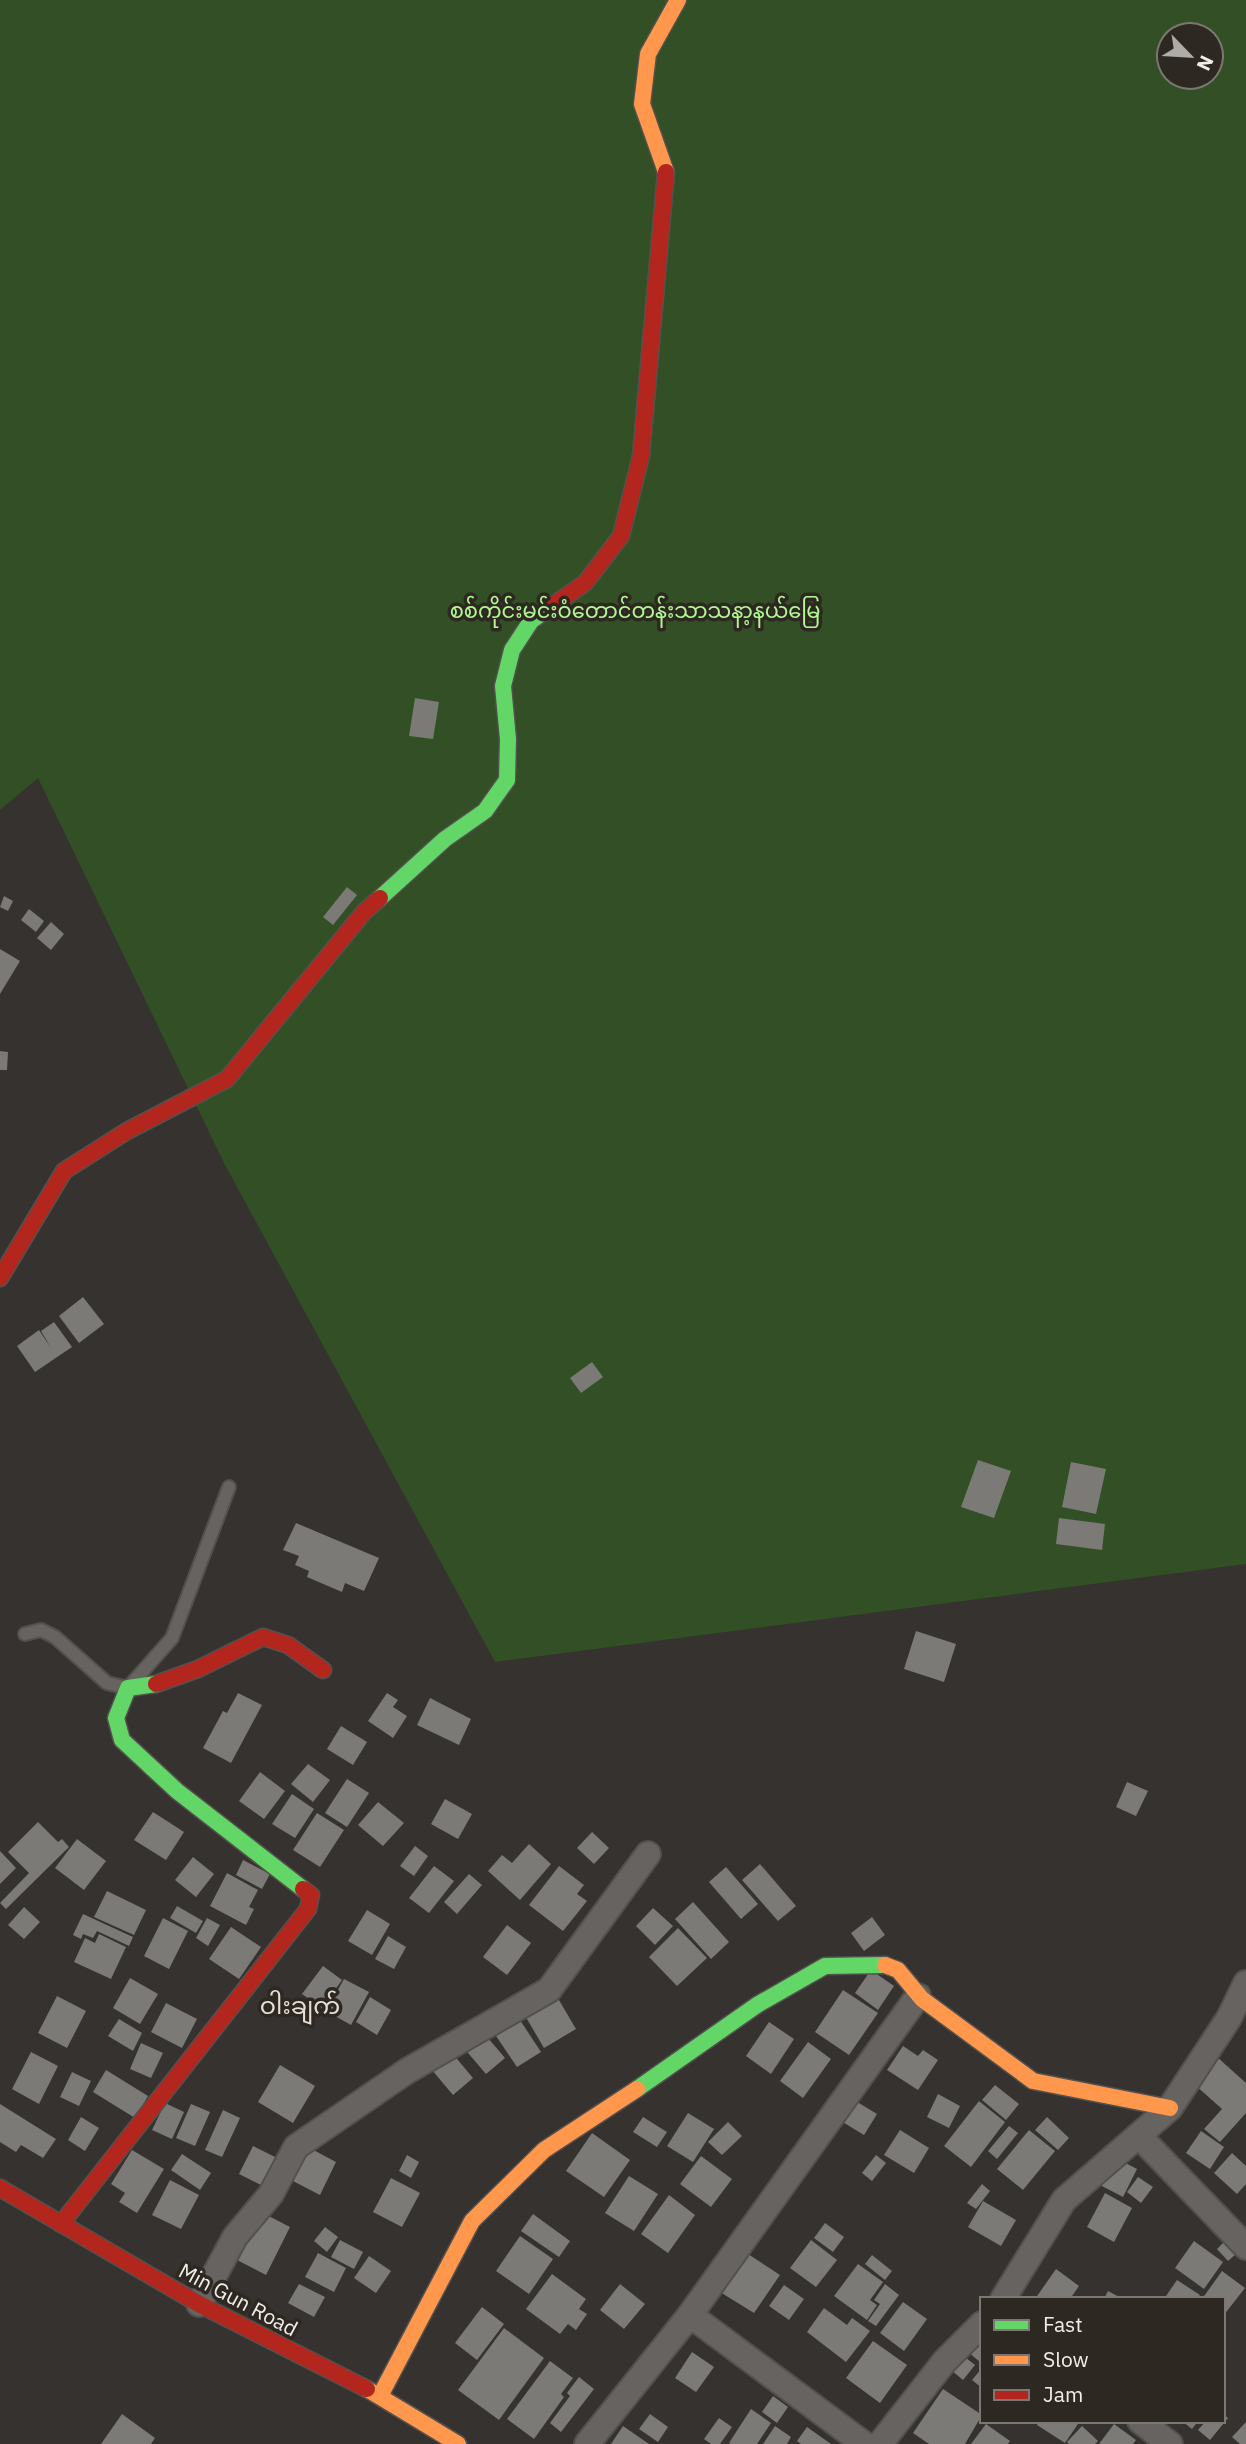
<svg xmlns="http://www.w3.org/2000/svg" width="1246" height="2444" font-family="'IBM Plex Sans','Noto Sans Myanmar',sans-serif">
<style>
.green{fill:#324f25;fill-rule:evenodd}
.building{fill:#7c7a76}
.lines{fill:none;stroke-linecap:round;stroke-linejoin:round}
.lane-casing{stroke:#53514e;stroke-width:16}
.street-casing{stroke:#53514e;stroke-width:28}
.fast-casing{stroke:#53514e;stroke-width:19}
.slow-casing{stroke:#53514e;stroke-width:19}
.jam-casing{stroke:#53514e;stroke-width:19}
.lane{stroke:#666361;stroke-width:12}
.street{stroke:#666361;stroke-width:24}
.fast{stroke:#63d668;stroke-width:16}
.slow{stroke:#ff974d;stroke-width:16}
.jam{stroke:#b3261e;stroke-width:16}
.labels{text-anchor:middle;stroke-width:7;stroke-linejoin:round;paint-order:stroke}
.park-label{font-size:21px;fill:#b0f991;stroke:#2e2822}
.street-label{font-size:21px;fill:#f1eee9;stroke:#2e2822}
.quarter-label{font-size:24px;fill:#e7dfd6;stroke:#2e2822}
</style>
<rect width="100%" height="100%" fill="#35322f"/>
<path class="green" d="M0 0H1246V1564L495 1662 224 1163 38 778 0 810ZM1169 35H1211V77H1169Z"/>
<g class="building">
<path d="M415 698 439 702 433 739 409 736Z"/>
<path d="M347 887 357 895 333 925 323 917Z"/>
<path d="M4 896 13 901 8 911 0 907Z"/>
<path d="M29 909 44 921 36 932 21 920Z"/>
<path d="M51 922 64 934 51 950 37 938Z"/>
<path d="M0 949 20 961 0 994Z"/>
<path d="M0 1051 8 1052 7 1070H0Z"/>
<path d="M83 1297 104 1324 79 1343 59 1316Z"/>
<path d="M54 1322 72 1347 35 1372 17 1346 39 1330 51 1348 41 1331Z"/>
<path d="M592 1362 603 1377 581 1393 570 1378Z"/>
<path d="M978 1460 1011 1471 994 1518 961 1507Z"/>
<path d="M1071 1462 1106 1469 1096 1514 1062 1507Z"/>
<path d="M1059 1518 1105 1524 1102 1550 1056 1544Z"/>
<path d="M296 1523 379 1558 364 1591 345 1583 342 1592 307 1577 309 1571 295 1565 299 1556 283 1550Z"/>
<path d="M916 1631 956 1644 944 1682 904 1669Z"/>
<path d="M238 1693 262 1705 231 1763 203 1748 223 1711 227 1713Z"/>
<path d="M387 1693 398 1700 393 1707 407 1716 393 1738 368 1721Z"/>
<path d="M430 1698 471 1719 459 1745 417 1725Z"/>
<path d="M341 1726 367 1742 353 1765 327 1749Z"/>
<path d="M308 1764 330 1780 313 1802 291 1784Z"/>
<path d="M260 1772 285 1791 264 1819 239 1801Z"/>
<path d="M347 1779 369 1793 347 1827 325 1813Z"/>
<path d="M1127 1782 1148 1791 1136 1816 1116 1807Z"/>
<path d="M292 1794 314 1809 295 1838 272 1824Z"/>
<path d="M445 1799 472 1814 458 1839 431 1824Z"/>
<path d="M378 1802 404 1823 383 1846 358 1825Z"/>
<path d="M153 1812 184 1832 166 1860 134 1840Z"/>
<path d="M317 1813 344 1830 320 1867 293 1850Z"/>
<path d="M38 1822 58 1842 62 1839 69 1847 6 1909 0 1903 29 1873 8 1852Z"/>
<path d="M592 1832 609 1848 594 1864 577 1848Z"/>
<path d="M77 1839 106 1861 84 1890 55 1868Z"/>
<path d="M529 1844 551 1864 520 1900 488 1871 502 1855 512 1863Z"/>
<path d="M415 1846 428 1856 414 1876 400 1866Z"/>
<path d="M0 1851 16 1868 0 1884Z"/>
<path d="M193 1857 214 1874 196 1897 175 1880Z"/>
<path d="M243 1860 270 1874 262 1889 236 1875Z"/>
<path d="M760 1864 796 1906 778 1921 742 1880Z"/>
<path d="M434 1866 454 1881 429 1913 409 1898Z"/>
<path d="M559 1866 584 1885 577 1894 587 1901 563 1931 529 1905Z"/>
<path d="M726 1867 758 1904 741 1919 709 1882Z"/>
<path d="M227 1873 258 1890 249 1907 254 1909 246 1925 210 1906Z"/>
<path d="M469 1874 482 1885 457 1914 444 1902Z"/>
<path d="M107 1891 146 1910 134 1935 94 1917Z"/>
<path d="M693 1902 729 1942 711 1959 675 1919Z"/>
<path d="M177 1906 203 1921 196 1933 170 1918Z"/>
<path d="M24 1907 40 1922 24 1939 8 1925Z"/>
<path d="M653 1908 673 1926 655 1945 636 1926Z"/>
<path d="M367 1910 390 1924 372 1955 348 1941Z"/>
<path d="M83 1914 133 1937 129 1946 97 1931 93 1938 83 1934 81 1939 73 1935Z"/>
<path d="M872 1917 885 1935 864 1951 851 1933Z"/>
<path d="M163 1918 188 1931 169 1969 144 1956Z"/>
<path d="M207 1918 220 1925 208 1946 196 1938Z"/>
<path d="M507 1925 531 1943 507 1975 483 1957Z"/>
<path d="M231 1927 261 1947 239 1979 209 1959Z"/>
<path d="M678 1928 707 1958 677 1986 649 1957Z"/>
<path d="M99 1934 126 1947 111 1979 74 1962 85 1938 95 1943Z"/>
<path d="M388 1936 406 1947 394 1969 375 1959Z"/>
<path d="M323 1966 342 1980 322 2008 302 1994Z"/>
<path d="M871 1970 894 1986 878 2010 855 1993Z"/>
<path d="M130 1978 158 1994 140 2024 113 2008Z"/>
<path d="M344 1979 369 1992 351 2025 326 2011Z"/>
<path d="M843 1990 878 2013 849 2055 815 2032Z"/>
<path d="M556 1995 576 2029 544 2048 524 2014Z"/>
<path d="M57 1996 86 2011 67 2048 38 2033Z"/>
<path d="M370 1997 391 2010 377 2035 356 2022Z"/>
<path d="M166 2003 197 2019 182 2048 151 2032Z"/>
<path d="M518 2017 541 2052 517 2067 494 2033Z"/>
<path d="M119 2019 142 2033 133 2051 108 2036Z"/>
<path d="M769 2022 794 2039 771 2074 746 2056Z"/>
<path d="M482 2031 505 2058 486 2074 463 2047Z"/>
<path d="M808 2042 831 2059 803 2098 780 2081Z"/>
<path d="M141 2043 163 2053 151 2078 130 2069Z"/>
<path d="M903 2046 918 2056 923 2050 938 2060 918 2090 887 2070Z"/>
<path d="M31 2052 58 2066 39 2104 12 2089Z"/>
<path d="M452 2053 473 2078 453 2095 432 2070Z"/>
<path d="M1217 2057 1246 2083V2113L1220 2142 1204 2129 1222 2109 1194 2084Z"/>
<path d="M280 2065 315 2086 293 2123 258 2102Z"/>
<path d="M106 2070 148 2096 135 2118 93 2092Z"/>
<path d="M72 2072 91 2081 79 2106 60 2097Z"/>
<path d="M995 2085 1019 2104 1006 2120 982 2100Z"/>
<path d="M938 2094 960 2106 949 2128 927 2117Z"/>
<path d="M854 2100 877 2114 864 2135 841 2121Z"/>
<path d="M979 2101 1005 2122 971 2167 944 2146Z"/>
<path d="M165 2103 184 2112 172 2139 152 2130Z"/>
<path d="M0 2104 56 2139 43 2158 21 2145 16 2152 0 2142Z"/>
<path d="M191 2104 210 2112 195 2146 176 2138Z"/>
<path d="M223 2110 240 2118 222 2157 205 2150Z"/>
<path d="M688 2113 714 2129 693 2162 667 2146Z"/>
<path d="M81 2117 99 2128 85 2151 68 2140Z"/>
<path d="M643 2117 667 2132 657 2147 633 2132Z"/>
<path d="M1047 2117 1069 2138 1058 2150 1035 2130Z"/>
<path d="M728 2122 742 2136 722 2155 708 2142Z"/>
<path d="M1009 2126 1018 2133 997 2159 988 2151Z"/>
<path d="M900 2130 929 2148 914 2173 884 2155Z"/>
<path d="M1029 2130 1055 2151 1023 2190 997 2169Z"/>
<path d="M1201 2131 1224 2147 1210 2169 1186 2153Z"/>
<path d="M592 2133 630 2160 604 2197 566 2171Z"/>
<path d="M253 2146 281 2160 267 2188 239 2174Z"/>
<path d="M306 2146 336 2162 320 2195 289 2179Z"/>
<path d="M132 2150 164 2169 137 2213 119 2202 125 2193 111 2184Z"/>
<path d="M1232 2153 1246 2166V2184L1237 2194 1214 2173Z"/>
<path d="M182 2154 211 2173 200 2190 171 2170Z"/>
<path d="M407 2155 419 2162 411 2178 399 2171Z"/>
<path d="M876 2155 886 2163 872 2181 862 2173Z"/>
<path d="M701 2156 732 2179 711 2207 680 2184Z"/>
<path d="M1114 2157 1137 2169 1123 2197 1100 2185Z"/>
<path d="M629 2176 658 2194 634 2231 605 2213Z"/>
<path d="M1138 2177 1153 2187 1141 2203 1127 2192Z"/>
<path d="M391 2178 420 2193 402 2227 373 2212Z"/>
<path d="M170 2180 199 2195 181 2229 152 2215Z"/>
<path d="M982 2184 990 2191 976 2209 967 2203Z"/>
<path d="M1105 2193 1132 2208 1114 2242 1087 2227Z"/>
<path d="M669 2195 695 2215 668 2253 641 2234Z"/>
<path d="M983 2201 1016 2220 1001 2246 968 2227Z"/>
<path d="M259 2211 290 2227 266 2275 235 2259Z"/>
<path d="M533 2214 570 2241 559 2257 521 2231Z"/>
<path d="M825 2223 844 2237 833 2252 814 2238Z"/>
<path d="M325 2227 338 2237 327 2252 314 2241Z"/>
<path d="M520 2236 553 2259 529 2294 496 2271Z"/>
<path d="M340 2240 363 2252 354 2269 331 2257Z"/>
<path d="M811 2240 837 2260 816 2287 790 2268Z"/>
<path d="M1194 2241 1223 2262 1204 2289 1175 2268Z"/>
<path d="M1224 2242 1236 2254 1228 2261 1217 2249Z"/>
<path d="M745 2252 780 2275 754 2313 720 2292Z"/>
<path d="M318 2253 346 2268 334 2292 305 2277Z"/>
<path d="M872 2255 892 2271 885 2280 865 2264Z"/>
<path d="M369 2256 391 2271 376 2293 354 2278Z"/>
<path d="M858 2264 883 2282 870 2300 877 2305 867 2320 834 2296Z"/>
<path d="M1056 2269 1079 2286 1070 2299H1035Z"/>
<path d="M1222 2271 1245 2288 1223 2316V2299H1202Z"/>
<path d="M552 2274 586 2299 579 2309 587 2314 576 2330 568 2324 560 2334 526 2309Z"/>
<path d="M1177 2280 1200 2295 1197 2299H1164Z"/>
<path d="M299 2284 325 2297 314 2317 288 2303Z"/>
<path d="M620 2284 645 2304 624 2329 600 2310Z"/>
<path d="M885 2284 899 2295 876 2326 868 2321 880 2304 874 2300Z"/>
<path d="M784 2285 804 2299 789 2320 769 2306Z"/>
<path d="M1108 2291 1123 2299H1104Z"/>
<path d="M903 2302 927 2319 904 2351 880 2333Z"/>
<path d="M482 2307 504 2324 477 2360 455 2343Z"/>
<path d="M824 2308 847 2325 852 2318 870 2331 846 2362 807 2332Z"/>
<path d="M504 2328 544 2358 499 2420 458 2390Z"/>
<path d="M982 2337V2359L980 2362 967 2351Z"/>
<path d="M873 2341 907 2365 880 2403 846 2378Z"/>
<path d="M692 2352 714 2367 696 2392 675 2378Z"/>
<path d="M961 2354 975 2365 963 2380 950 2369Z"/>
<path d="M550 2361 573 2378 561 2394 564 2397 534 2439 507 2419Z"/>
<path d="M982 2368V2388L972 2380Z"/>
<path d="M579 2377 594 2389 561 2432 550 2423 570 2396 567 2393Z"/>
<path d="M943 2389 982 2415 965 2444H929L913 2433Z"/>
<path d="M773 2396 788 2407 777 2423 762 2412Z"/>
<path d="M751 2409 771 2423 757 2444H731L729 2443Z"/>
<path d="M122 2414 155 2438 151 2444H101Z"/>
<path d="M650 2414 668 2427 658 2442 639 2429Z"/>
<path d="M1223 2414 1228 2418 1210 2440 1198 2430 1206 2421H1223Z"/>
<path d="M719 2418 732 2427 720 2444H711L704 2439Z"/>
<path d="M1039 2421H1080L1065 2443 1037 2425Z"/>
<path d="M1182 2421H1198L1192 2429Z"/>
<path d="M1246 2422V2444H1240L1232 2437Z"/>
<path d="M986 2424 1010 2441 1008 2444H971Z"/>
<path d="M1114 2424 1136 2440 1133 2444H1099Z"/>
<path d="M623 2426 649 2444H611Z"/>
<path d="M775 2426 791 2437 787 2444H763Z"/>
<path d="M1082 2426 1098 2441 1095 2444H1069L1067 2442Z"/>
<path d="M807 2427 831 2444H801L797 2441Z"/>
</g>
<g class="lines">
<g class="lane-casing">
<path id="lane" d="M25 1634 41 1630 55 1637 107 1683 128 1688 172 1638 229 1487"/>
</g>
<g class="street-casing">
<g id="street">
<path d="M1139 2136 1246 2247"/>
<path d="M1003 2299 1064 2200 1170 2108 1229 2018 1246 1983"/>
<path d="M199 2304 235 2237 271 2194 296 2147 407 2071 549 1990 648 1854"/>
<path d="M690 2315 864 2444"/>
<path d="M1140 2421 1170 2444"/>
<path d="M587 2444 690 2315 918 1996"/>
<path d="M880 2444 944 2362 982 2324"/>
</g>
</g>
<g class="fast-casing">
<g id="fast">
<path d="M380 898 445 839 485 811 507 780 508 739 503 686 512 650 531 621 552 606"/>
<path d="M156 1684 128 1688 116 1718 122 1740 177 1791 303 1889"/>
<path d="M637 2089 757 2005 825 1966 885 1965"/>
</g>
</g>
<g class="slow-casing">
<g id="slow">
<path d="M666 172 642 104 648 54 678 0"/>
<path d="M885 1965 898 1970 922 1999 1033 2081 1170 2108"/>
<path d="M367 2389 458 2444"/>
<path d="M380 2396 472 2221 544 2150 637 2089"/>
</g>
</g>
<g class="jam-casing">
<g id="jam">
<path d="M552 606 585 583 621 536 641 456 666 172"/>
<path d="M0 1278 64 1171 127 1131 227 1079 364 912 380 898"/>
<path d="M156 1684 198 1669 263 1637 288 1645 323 1670"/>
<path d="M0 2188 199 2304 367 2389"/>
<path d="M61 2224 308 1909 311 1895 303 1889"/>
</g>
</g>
<use href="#lane" class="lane"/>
<use href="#street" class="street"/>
<use href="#fast" class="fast"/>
<use href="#slow" class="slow"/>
<use href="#jam" class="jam"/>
</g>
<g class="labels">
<g class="park-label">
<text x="635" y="618">စစ်ကိုင်းမင်းဝံတောင်တန်းသာသနာ့နယ်မြေ</text>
</g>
<g class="street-label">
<text transform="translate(238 2300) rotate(28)" y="7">Min Gun Road</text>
</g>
<g class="quarter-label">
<text x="300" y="2014">ဝါးချက်</text>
</g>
</g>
<rect x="980" y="2297" width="245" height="126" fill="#2e2822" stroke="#7c7772" stroke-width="2"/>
<rect x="994" y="2320" width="35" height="10" fill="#63d668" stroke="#7c7772" stroke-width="2"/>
<text x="1043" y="2332" font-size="21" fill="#f1eee9">Fast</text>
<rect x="994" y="2355" width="35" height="10" fill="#ff974d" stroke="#7c7772" stroke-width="2"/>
<text x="1043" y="2367" font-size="21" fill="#f1eee9">Slow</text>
<rect x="994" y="2390" width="35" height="10" fill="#b3261e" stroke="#7c7772" stroke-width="2"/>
<text x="1043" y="2402" font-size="21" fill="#f1eee9">Jam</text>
<g transform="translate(1190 56) rotate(115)"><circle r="33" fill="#2e2822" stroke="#7c7772" stroke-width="2"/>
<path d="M0-5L12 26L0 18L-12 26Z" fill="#afaca8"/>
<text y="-10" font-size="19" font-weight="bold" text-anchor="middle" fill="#f1eee9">N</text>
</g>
</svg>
